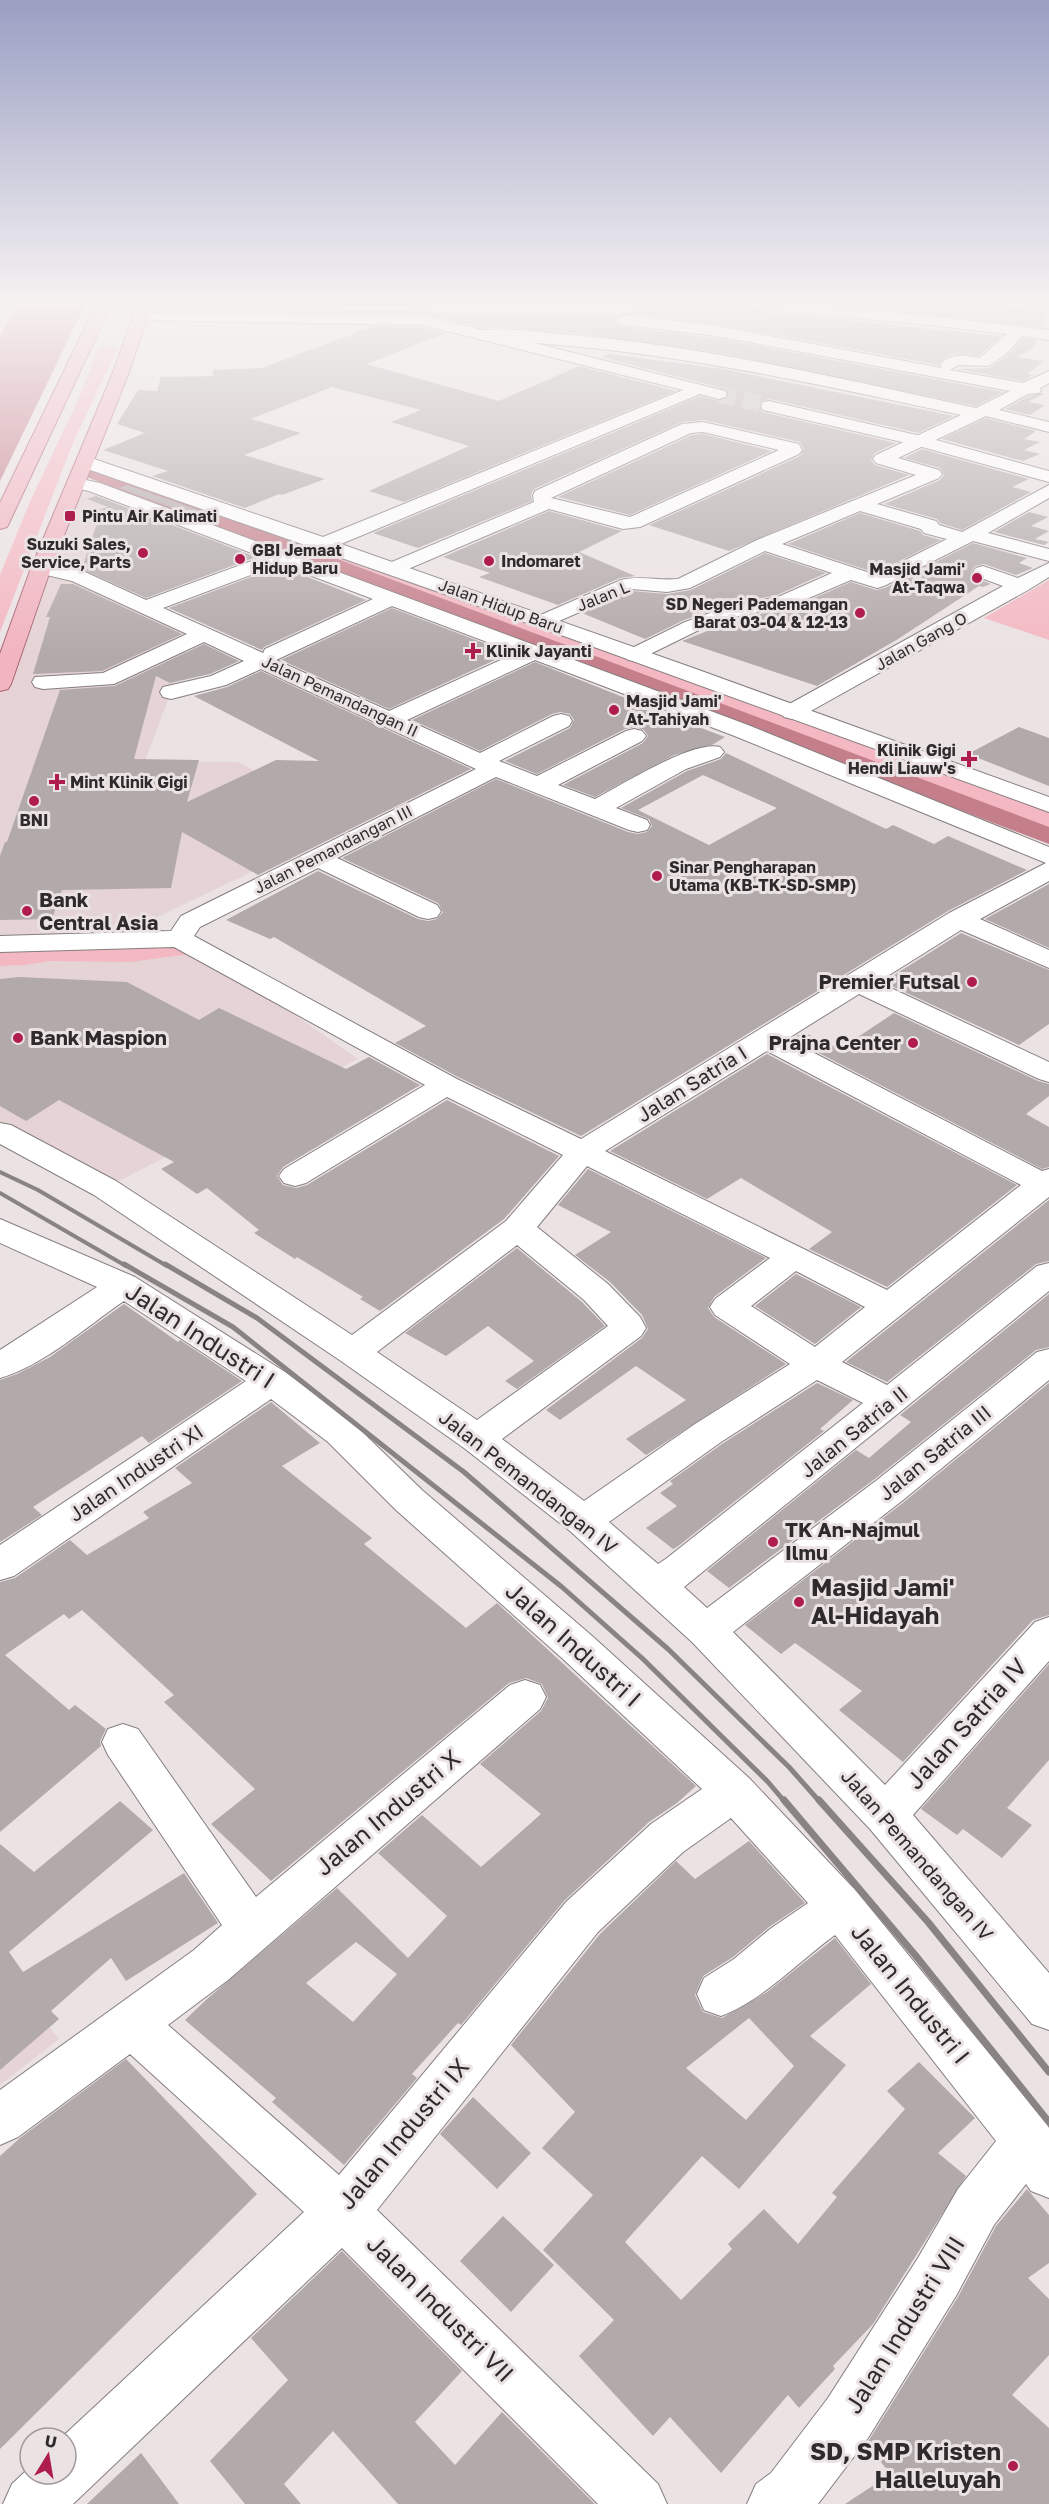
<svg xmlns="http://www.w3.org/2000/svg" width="1049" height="2504" font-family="'Golos Text',sans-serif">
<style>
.built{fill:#e5d3d5}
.green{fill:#f3b8c2}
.water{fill:#c57f8b}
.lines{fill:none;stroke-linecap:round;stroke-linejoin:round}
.canal{fill:#c57f8b;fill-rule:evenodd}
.building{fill:#b2a9aa;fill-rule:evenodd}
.secondary-tunnel{stroke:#c5bdbe;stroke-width:17;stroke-dasharray:17 8;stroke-linecap:butt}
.street-casing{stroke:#867e7f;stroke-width:2}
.secondary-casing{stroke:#867e7f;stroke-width:2}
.primary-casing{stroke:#a76471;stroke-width:2}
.street{fill:#fff;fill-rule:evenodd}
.secondary{fill:#fff;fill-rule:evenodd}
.primary{fill:#f1b4c0;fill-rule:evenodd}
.rail-far2{stroke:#898384;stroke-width:4}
.rail-far1{stroke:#898384;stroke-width:5}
.rail{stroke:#898384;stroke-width:7}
.poi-dot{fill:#ae1d4e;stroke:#ebe2e3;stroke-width:2}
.labels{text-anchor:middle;stroke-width:6;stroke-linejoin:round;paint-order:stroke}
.far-poi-label{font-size:16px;font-weight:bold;fill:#2f2b2c;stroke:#ebe2e3;text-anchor:start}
.far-street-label{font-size:16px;fill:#2f2b2c;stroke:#ebe2e3}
.poi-label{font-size:20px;font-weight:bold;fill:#2f2b2c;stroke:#ebe2e3;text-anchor:start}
.street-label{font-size:20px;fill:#2f2b2c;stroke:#ebe2e3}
.near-street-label{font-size:24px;fill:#2f2b2c;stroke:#ebe2e3}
.near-poi-label{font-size:24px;font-weight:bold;fill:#2f2b2c;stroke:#ebe2e3;text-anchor:start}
</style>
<rect width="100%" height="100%" fill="#ebe2e3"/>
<g class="built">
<path d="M76 483 235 539 123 596 194 630 145 761 238 762 352 824 149 921 261 991 358 1059 105 1188 0 1132V679Z"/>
<path d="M0 1967 59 2039 0 2085Z"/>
</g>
<g class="green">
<path d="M99 347H118L72 445 0 632V575L32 497 79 398Z"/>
<path d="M85 462 1049 805V837L82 468Z"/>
<path d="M1049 580V640L984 618Z"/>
<path d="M172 935 190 954 130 962 50 961 24 965 0 966V938Z"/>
</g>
<path class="water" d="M18 305H85L0 481V336Z"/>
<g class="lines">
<path class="canal" d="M91 466 1049 827V844L84 476 81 472 84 468Z"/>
</g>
<g class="building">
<path d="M634 305H745L754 311 1002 336 979 356 953 354 943 359 938 365 717 324 633 314 637 311Z"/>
<path d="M830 305H1002L1019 306 1028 311 1048 312 1042 327Z"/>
<path d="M427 314 618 316 614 321 624 327 717 338 1003 392 976 406 725 354 572 333 510 328H485Z"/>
<path d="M374 326 423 327 446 333 366 364 499 401 579 366 676 391 404 502 369 491 469 446 391 422 421 410 332 387 251 419 301 433 244 455 325 479 282 495 279 494 245 508 152 476 168 471 103 450 145 433 117 424 138 390 157 391 161 377 213 376V370L262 368Z"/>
<path d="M1023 338 1037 340 1034 347 1018 357 1043 361 1027 374 1034 375 1023 381 956 369 990 368 1009 354Z"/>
<path d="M565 348 723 369 954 416 918 433 770 399 763 400 759 405 762 412 896 443 875 453 871 460 875 465 909 475 729 551 649 525 800 456 804 449 800 442 704 420 682 422 534 489 531 494 532 501 418 548 373 533 700 396 720 401 729 395 726 389 601 357 608 354Z"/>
<path d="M1041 393 1044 394 1028 402 1045 405 1030 415 1005 409 1029 396Z"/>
<path d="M986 418 1036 431 1024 439 1040 442 1024 450 1040 454 1023 461 942 439Z"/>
<path d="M703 434 772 451 630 515 558 497 692 435Z"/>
<path d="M922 449 1029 479 1012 487 1031 492 962 530 940 523 937 519 884 504 940 480 944 475 940 468 904 458Z"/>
<path d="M127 485 221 518 211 522 119 488Z"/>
<path d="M96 496 256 557 146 598 82 569 96 526 112 520 93 512 108 507 87 499Z"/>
<path d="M549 511 622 531 579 552 635 576 620 578 558 605 479 577 490 573 443 557Z"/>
<path d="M1029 512 1048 517 1031 526 1049 531 1035 539 1049 542 1044 545 994 532Z"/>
<path d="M860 513 920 531 923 535 941 540 876 573 788 544Z"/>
<path d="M973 543 1027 558 1019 563 1033 568 1016 575 984 564 975 566 971 572 974 577 991 584 983 587 979 586 898 639 817 686 682 641 740 618 791 608 851 582 876 590 885 588Z"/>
<path d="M765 553 826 573 777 595 727 605 684 620 645 639 582 613 632 591 667 594 691 590Z"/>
<path d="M280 566 366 600 264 647 262 650 169 608Z"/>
<path d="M61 584H73L182 634 102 671 33 674 50 617H46Z"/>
<path d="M392 608 510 653 389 709 281 660Z"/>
<path d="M204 644 239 661 210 674 170 683 156 676 134 759 199 760 187 802 276 760 319 761 194 696 227 687 261 671 471 769 258 875 182 832 171 888 62 890 52 919 0 920V856L5 842H7L60 690 115 686Z"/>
<path d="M535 662 693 725 725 737 712 745 674 755 595 797 563 785 643 743 648 736 644 730 635 727 625 729 537 774 505 761 570 728 574 720 570 714 560 712 552 714 480 751 412 720Z"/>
<path d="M1019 727 1049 738V786L968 754Z"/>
<path d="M726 753 886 829 893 825 934 844 948 836 1027 870 948 911 581 1136 458 1077 395 1043 426 1026 274 937 270 939 226 920 318 871 418 919 428 921 437 919 443 912 438 903 342 858 496 779 628 832 638 834 647 832 652 826 649 819 621 808 687 771 721 759ZM703 775 777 808 709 845 638 810Z"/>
<path d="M1049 884V948L985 919Z"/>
<path d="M961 933 1049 970V1024L1019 1045 883 982Z"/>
<path d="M19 977 127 982 199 1020 219 1008 346 1069 369 1057 420 1085 283 1167 277 1176 283 1185 296 1188 307 1185 447 1100 559 1156 504 1219 380 1311 360 1299 363 1297 297 1257 295 1259 254 1233 259 1230 207 1188 197 1194 161 1169 174 1162 59 1100 26 1121 0 1106V979Z"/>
<path d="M894 1013 1038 1081 1049 1084V1096L1026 1114 1049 1127V1167L1042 1169 792 1039 803 1032 840 1049Z"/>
<path d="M767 1054 1017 1185 887 1287 809 1249 832 1232 741 1178 707 1199 610 1151Z"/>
<path d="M588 1169 766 1258 714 1297 708 1308 714 1317 786 1364 646 1455 626 1439 686 1400 636 1366 560 1420 546 1410 642 1338 648 1329 642 1315 610 1282 575 1255 611 1232 558 1205Z"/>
<path d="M1049 1200V1261L1036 1264 887 1382 846 1362Z"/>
<path d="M517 1248 582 1302 605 1326 517 1389 505 1381 534 1361 488 1326 446 1356 405 1333Z"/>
<path d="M796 1274 861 1307 815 1344 755 1306Z"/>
<path d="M1049 1294V1347L1036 1350 876 1478 729 1588 707 1571 856 1450 869 1458 911 1422 900 1415Z"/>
<path d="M124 1304 178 1342 180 1340 242 1381 149 1443 142 1436 33 1507 42 1515 0 1542V1380L17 1374 50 1357Z"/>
<path d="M817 1383 853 1400 820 1429 824 1431 677 1547 673 1549 646 1528 677 1506 660 1493 673 1484 670 1481 722 1444Z"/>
<path d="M1049 1383V1615L1033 1620 903 1762 839 1710 862 1691 795 1643 781 1654 745 1625 904 1502Z"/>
<path d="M271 1402 320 1443 282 1466 372 1538 364 1544 466 1628 497 1603 696 1786 677 1803 649 1822 564 1901 461 2025 458 2023 412 2074 417 2078 344 2165 272 2102 276 2098 185 2020 207 1999 337 1888 408 1958 447 1916 378 1853 422 1815 481 1867 541 1814 480 1764 541 1711 548 1698 542 1684 526 1678 509 1683 271 1881 211 1824 255 1789 164 1702 174 1695 82 1610 69 1619 64 1614 5 1655 69 1710 75 1705 106 1729 100 1741 101 1746 0 1832V1582L15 1578 70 1540 87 1555 149 1518 143 1512 192 1483 175 1468ZM356 1942 397 1974 353 2022 306 1983Z"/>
<path d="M1049 1664V1760L1007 1808 1032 1825 1002 1858 963 1829 957 1835 921 1809Z"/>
<path d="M120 1801 153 1830 9 1952 23 1972 184 1873 218 1923 126 1981 111 1958 51 2011 59 2019 0 2070V1844L34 1872Z"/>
<path d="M749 1841 805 1903 769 1927 733 1957 703 1976 695 1995 703 2012 722 2018 767 1992 835 1938 871 1984 810 2036 846 2065 739 2189 702 2156 625 2242 681 2300 732 2249 728 2244 764 2209 798 2244 837 2197 832 2193 905 2109 887 2091 919 2062 975 2118 938 2153 966 2176 873 2324 833 2366 835 2369 799 2408 788 2395 721 2473 670 2417 653 2436 579 2356 614 2320 543 2250 593 2195 542 2148 575 2112 511 2045 600 1934 676 1861 695 1879ZM749 2018 794 2066 746 2120 686 2068Z"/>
<path d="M126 2059 257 2194 0 2449V2156L20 2138Z"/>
<path d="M473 2097 531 2153 497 2189 440 2134Z"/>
<path d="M1027 2189 1049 2215V2263L1028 2278 1049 2299V2355L1012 2395 1049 2428V2504H845L891 2474 866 2445 958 2297 996 2226Z"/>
<path d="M503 2216 554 2265 511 2312 460 2261Z"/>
<path d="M342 2251 462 2371 415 2422 455 2465 502 2412 595 2504H398L333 2431 284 2484 301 2504H245L210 2461 288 2380 251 2338Z"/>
<path d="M141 2453 179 2504H87Z"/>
</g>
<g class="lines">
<path class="secondary-tunnel" d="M719 394 769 406"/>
<g class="street-casing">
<g id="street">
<path d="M226 305H623L633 307 635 310 628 314 233 309Z"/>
<path d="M747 305C848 305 948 318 1049 330V340L1022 336 1007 353 989 366 959 365 949 370 1023 383 1049 371V383L1040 388 1041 390 1039 393 1028 394 999 410 1049 422V432L986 416 898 458 939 470 942 474 939 478 877 504 936 521 939 525 962 532 1049 485V498L988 533 1049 549V561L973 541 884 586 877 588 851 580 790 606 739 616 699 630 636 661 628 660 625 655 628 650 685 622 727 607 778 597 832 573 765 551 690 588 667 592 632 589 550 625 543 627 536 625 533 621 536 617 621 580C640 575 659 581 678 579L757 540 916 475 876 463 873 459 876 455 961 415C799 380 648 346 482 340L477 338 474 335 477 332C498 326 549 333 572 335 709 347 842 379 976 408L1010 391 717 336 624 325 616 320 624 315 717 326 942 368 940 365C951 352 965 356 980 358L1007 334 919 324 754 309ZM860 511 921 529 924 533 947 539 876 575 782 544Z"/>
<path d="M1021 305H1049V310L1028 309Z"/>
<path d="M703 422 799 444 802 450 799 454 640 527 623 529 549 509 401 572H387L384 568 387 564 534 502 533 495 535 491 682 424ZM703 432 779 450 630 517 551 498 691 433Z"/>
<path d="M76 478 100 483 748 725 1049 847V881L980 919 1049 950V968L961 930 878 982 1049 1062V1082L1039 1079 859 994 787 1039 1042 1171 1049 1169V1197L842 1362 887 1385 1037 1266 1049 1263V1291L684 1587 707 1608 877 1480 1037 1352 1049 1349V1380L903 1500 733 1632 885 1785 1035 1622 1049 1617V1661L913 1815 1049 1973V2030L1032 2024 870 1829 692 1642 570 1531 464 1448 341 1361 94 1195 0 1144V1123L11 1125 116 1181 352 1335 506 1221 563 1155 447 1097 306 1183 295 1186 284 1183 279 1176 284 1169 425 1085 174 947 0 952V936L171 931 181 916 476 769 261 669 226 685 171 699 163 697 160 692 163 687 211 676 244 661 204 642 114 684 43 689 35 687 32 682 35 677 103 673 187 634 72 581 34 572 31 568 34 564 41 562 85 572 146 600 262 557 89 491 70 487 67 483 70 479ZM280 564 373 599 265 649 263 653 163 608ZM392 606 516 653 389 711 276 660ZM535 660 732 735 1046 863 949 913 581 1139 457 1079 194 936 200 927 318 868 419 917 428 919 437 917 441 911 437 905 337 858 496 777 629 830 638 832 647 830 650 825 647 820 616 808 686 769 720 757 724 752 720 747C692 740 622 785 595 799L558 785 642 741 646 736 642 731 634 729 626 731 537 776 499 761 569 726 572 721 569 716 561 714 553 716 480 753 407 720ZM767 1051 1021 1185 887 1290 605 1151ZM587 1166 770 1258 715 1299 710 1307 715 1315 790 1364 695 1424 584 1501 502 1439 641 1336 646 1328 640 1317 608 1284 537 1227ZM517 1245 584 1300 608 1326 477 1420 377 1352ZM796 1271 865 1307 815 1347 751 1306ZM817 1380 863 1403 667 1558 658 1564 609 1522 721 1442Z"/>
<path d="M1049 563V577L1028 590 800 717 792 719 784 717 781 712 784 707 1003 586 976 576 973 572 976 568 983 566 1018 578Z"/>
<path d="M0 1219 135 1277 285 1372 354 1424 422 1490 591 1635 749 1778 856 1891 1046 2123 1049 2128V2198L1031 2191 1026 2184 994 2225 956 2296 868 2438 818 2504H747L756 2484 771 2473 828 2398 918 2258 958 2189 996 2141 835 1935C798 1962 763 2000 721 2016L704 2010 697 1994 704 1978 734 1959 770 1929 808 1903 731 1818 683 1852 598 1932 377 2210 658 2484 667 2504H598L342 2248 73 2504H3L12 2484 30 2467V2474H66V2438H61L304 2212 130 2054 18 2137 0 2145V2090L194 1950 222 1925 108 1755 102 1742 108 1729 123 1724 138 1729 256 1897 510 1685 525 1680 540 1685 546 1697 540 1709 228 1980 168 2025 339 2175 566 1902 651 1824 702 1789 563 1659 396 1510 328 1442 271 1399 14 1576 0 1580V1545L246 1381 124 1301C87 1326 43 1366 0 1378V1350L97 1287 0 1243Z"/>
</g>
</g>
<g class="secondary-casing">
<g id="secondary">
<path d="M141 313 423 315 725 391 727 394 725 397 719 399 700 394 341 544 696 669 1049 797V812L561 635 79 466 76 462 79 458H91L323 537 683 390 423 325 136 320 134 317 136 314Z"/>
<path d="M769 401 925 437 1049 471V482L915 445 763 410 761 406 763 402Z"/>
</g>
</g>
<g class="primary-casing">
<g id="primary">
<path d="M96 305H111L9 523 7 527 0 529V503Z"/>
<path d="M137 305H152L128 375 51 568 11 684 8 689 0 691V654L31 568 112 375Z"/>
</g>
</g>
<use href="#street" class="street"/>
<use href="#secondary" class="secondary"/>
<use href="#primary" class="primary"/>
<g class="rail-far2">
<path d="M0 1172 38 1190 167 1266"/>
<path d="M0 1193 126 1266"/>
</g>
<g class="rail-far1">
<path d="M124 1264 233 1327 562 1587 643 1659 768 1782 785 1802"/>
<path d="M165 1264 257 1318 464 1472 668 1649 789 1767 820 1802"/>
</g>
<g class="rail">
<path d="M784 1800 916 1956 1049 2122"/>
<path d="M819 1800 928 1922 1049 2072"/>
</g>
</g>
<linearGradient id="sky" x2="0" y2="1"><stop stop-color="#9a9fc3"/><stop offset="0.46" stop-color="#f6f2f2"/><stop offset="1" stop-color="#f6f2f2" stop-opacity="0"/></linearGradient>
<rect width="1049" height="656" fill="url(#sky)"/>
<g class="poi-dot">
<rect x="64" y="510" width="12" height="12" rx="3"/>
<circle cx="143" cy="553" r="6"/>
<circle cx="240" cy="559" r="6"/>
<circle cx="489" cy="561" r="6"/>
<circle cx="977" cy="578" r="6"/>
<circle cx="860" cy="613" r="6"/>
<path d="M470 642h6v6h6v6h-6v6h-6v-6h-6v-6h6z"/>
<circle cx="614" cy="710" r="6"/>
<path d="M966 750h6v6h6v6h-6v6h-6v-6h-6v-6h6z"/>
<path d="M54 773h6v6h6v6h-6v6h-6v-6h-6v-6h6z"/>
<circle cx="34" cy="801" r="6"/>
<circle cx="657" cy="876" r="6"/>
<circle cx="27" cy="911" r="6"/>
<circle cx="972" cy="982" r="6"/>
<circle cx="18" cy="1038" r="6"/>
<circle cx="913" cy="1043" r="6"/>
<circle cx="773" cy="1542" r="6"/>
<circle cx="799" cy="1602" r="6"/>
<circle cx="1013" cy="2466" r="6"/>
</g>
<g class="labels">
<g class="far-poi-label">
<text x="82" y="522">Pintu Air Kalimati</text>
<text x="131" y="550" text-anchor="end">Suzuki Sales,<tspan x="131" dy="18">Service, Parts</tspan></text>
<text x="252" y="556">GBI Jemaat<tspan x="252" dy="18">Hidup Baru</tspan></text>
<text x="501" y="567">Indomaret</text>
<text x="965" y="575" text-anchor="end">Masjid Jami'<tspan x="965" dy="18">At-Taqwa</tspan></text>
<text x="848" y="610" text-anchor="end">SD Negeri Pademangan<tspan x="848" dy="18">Barat 03-04 &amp; 12-13</tspan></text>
<text x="486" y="657">Klinik Jayanti</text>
<text x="626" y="707">Masjid Jami'<tspan x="626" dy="18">At-Tahiyah</tspan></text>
<text x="956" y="756" text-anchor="end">Klinik Gigi<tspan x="956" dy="18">Hendi Liauw's</tspan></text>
<text x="70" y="788">Mint Klinik Gigi</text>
<text x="34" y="826" text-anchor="middle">BNI</text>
<text x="669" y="873">Sinar Pengharapan<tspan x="669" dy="18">Utama (KB-TK-SD-SMP)</tspan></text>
</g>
<g class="far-street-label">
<text transform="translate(603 596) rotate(-22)" y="6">Jalan L</text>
<text transform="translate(501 606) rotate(20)" y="6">Jalan Hidup Baru</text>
<text transform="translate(921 641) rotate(-29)" y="6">Jalan Gang O</text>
<text transform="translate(340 696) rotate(25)" y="6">Jalan Pemandangan II</text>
<text transform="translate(333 849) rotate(-27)" y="6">Jalan Pemandangan III</text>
</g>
<g class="poi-label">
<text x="39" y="907">Bank<tspan x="39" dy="23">Central Asia</tspan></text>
<text x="960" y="989" text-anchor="end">Premier Futsal</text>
<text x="30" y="1045">Bank Maspion</text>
<text x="901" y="1050" text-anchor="end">Prajna Center</text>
<text x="785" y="1537">TK An-Najmul<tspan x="785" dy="23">Ilmu</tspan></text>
</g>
<g class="street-label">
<text transform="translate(692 1084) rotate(-32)" y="7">Jalan Satria I</text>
<text transform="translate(854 1432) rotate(-39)" y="7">Jalan Satria II</text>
<text transform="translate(935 1453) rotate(-39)" y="7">Jalan Satria III</text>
<text transform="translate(136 1473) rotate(-34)" y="7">Jalan Industri XI</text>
<text transform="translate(528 1482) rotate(38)" y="7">Jalan Pemandangan IV</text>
<text transform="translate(917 1855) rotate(49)" y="7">Jalan Pemandangan IV</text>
</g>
<g class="near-street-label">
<text transform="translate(200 1336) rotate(33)" y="8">Jalan Industri I</text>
<text transform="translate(573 1645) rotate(42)" y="8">Jalan Industri I</text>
<text transform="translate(967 1724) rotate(-48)" y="8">Jalan Satria IV</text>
<text transform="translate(388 1813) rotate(-40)" y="8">Jalan Industri X</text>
<text transform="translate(910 1994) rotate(51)" y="8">Jalan Industri I</text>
<text transform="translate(404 2134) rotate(-50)" y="8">Jalan Industri IX</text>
<text transform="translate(440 2309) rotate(45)" y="8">Jalan Industri VII</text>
<text transform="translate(905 2325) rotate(-58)" y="8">Jalan Industri VIII</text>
</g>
<g class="near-poi-label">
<text x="811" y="1596">Masjid Jami'<tspan x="811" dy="28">Al-Hidayah</tspan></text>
<text x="1001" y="2460" text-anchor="end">SD, SMP Kristen<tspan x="1001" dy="28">Halleluyah</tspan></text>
</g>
</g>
<g transform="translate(48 2456) rotate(11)"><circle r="28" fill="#ebe2e3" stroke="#a0999a" stroke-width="1.5"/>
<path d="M0-4.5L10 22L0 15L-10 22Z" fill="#ae1d4e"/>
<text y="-9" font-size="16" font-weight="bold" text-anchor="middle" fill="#2f2b2c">U</text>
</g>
</svg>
